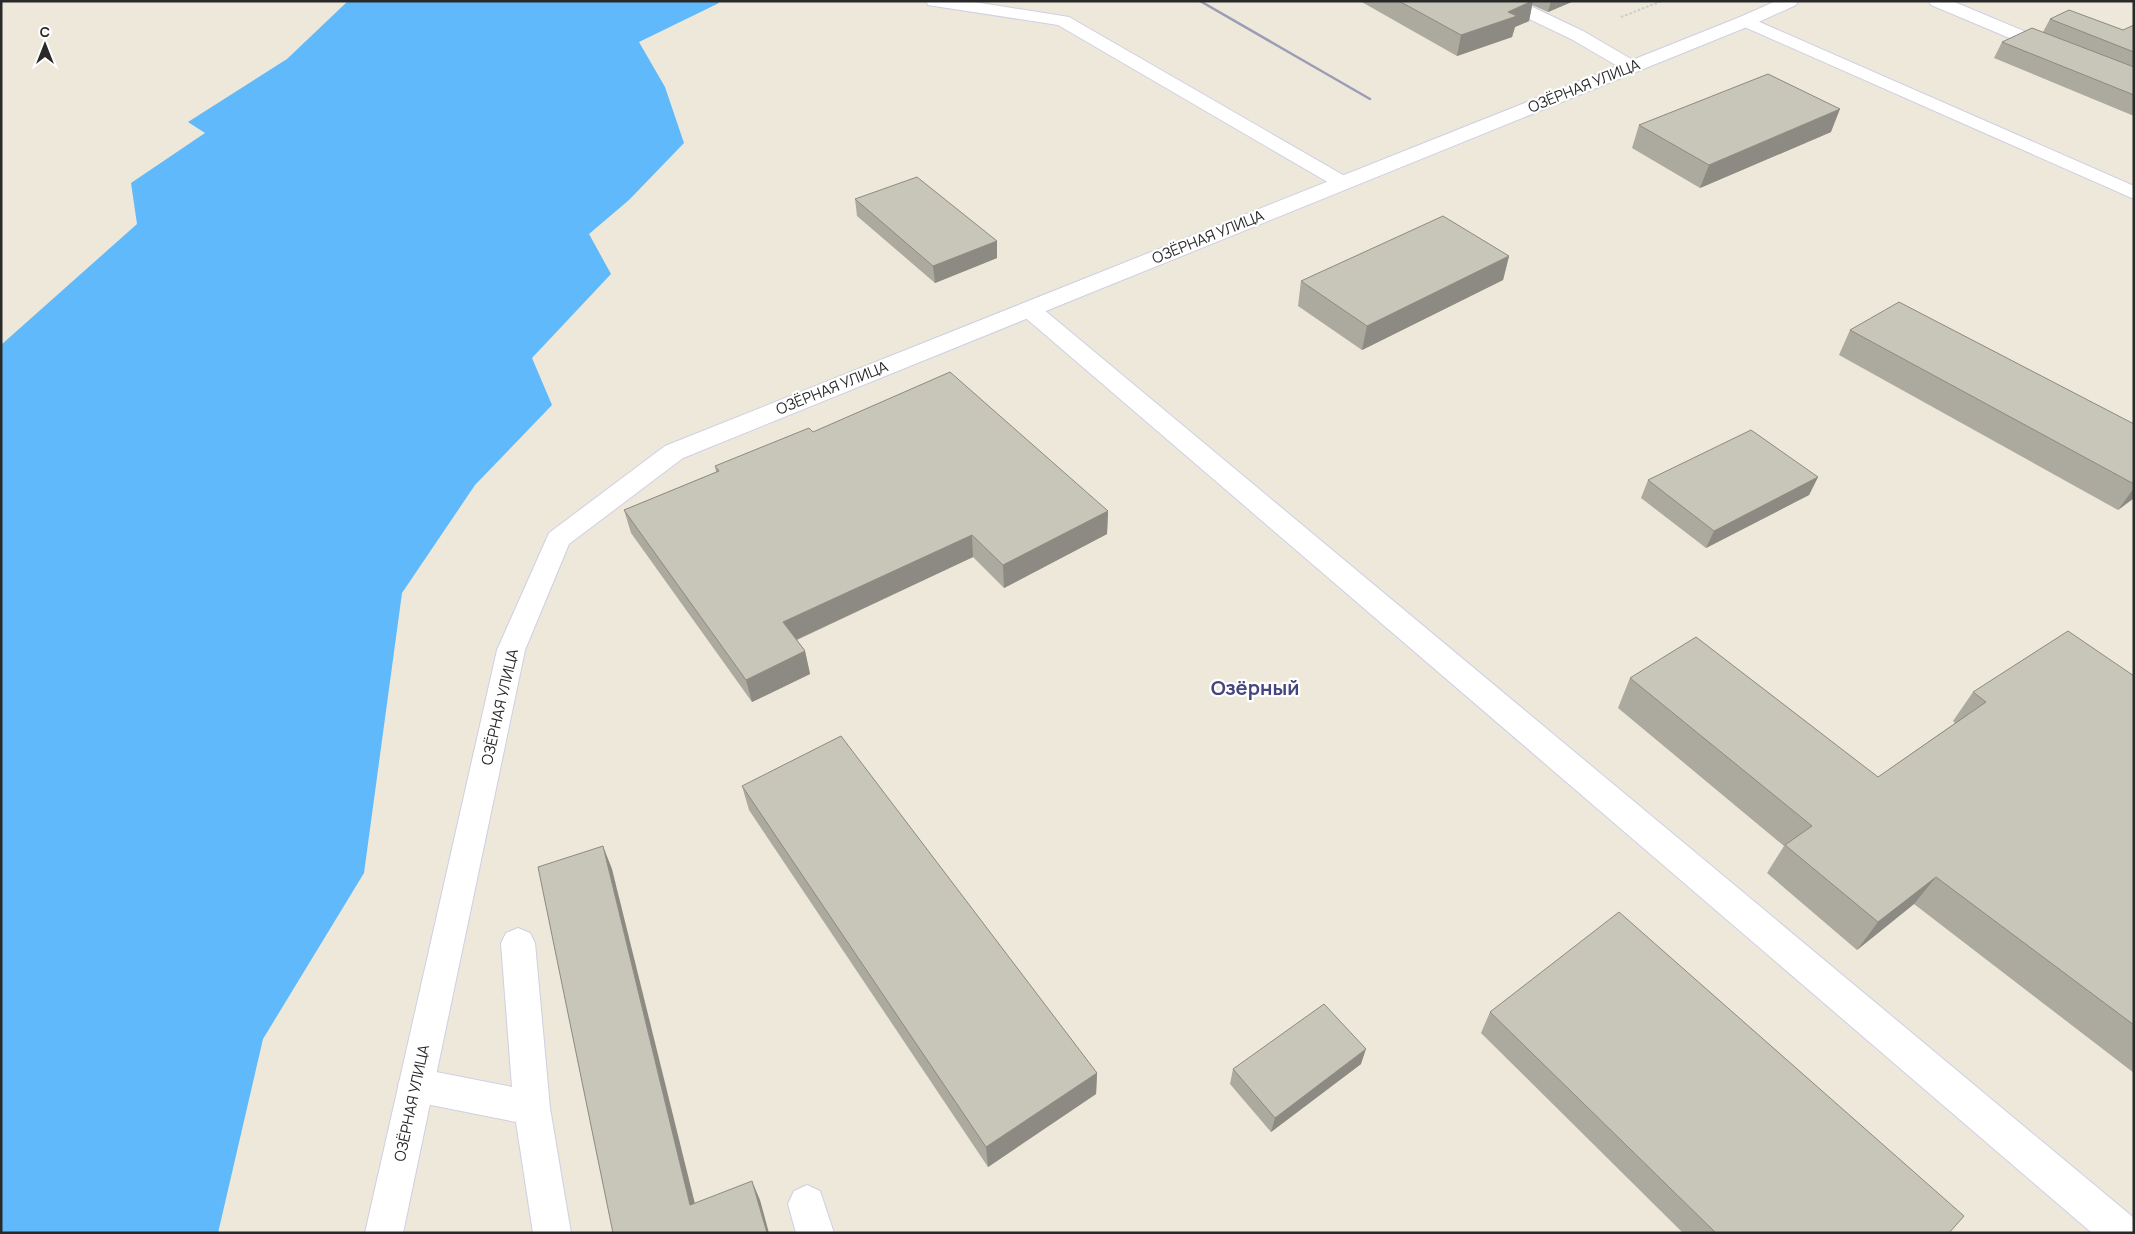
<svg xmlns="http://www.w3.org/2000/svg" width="2135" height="1234" font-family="Manrope,sans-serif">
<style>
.water{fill:#60b9fb}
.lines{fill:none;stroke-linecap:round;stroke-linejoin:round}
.lane-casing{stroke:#cfcfe4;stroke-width:2}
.street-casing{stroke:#cfcfe4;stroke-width:2}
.path{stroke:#ccc;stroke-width:2;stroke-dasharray:2.5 2;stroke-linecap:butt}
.lane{fill:#fff;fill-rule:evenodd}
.street{fill:#fff;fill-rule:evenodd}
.rail{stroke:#9c9cb6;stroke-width:2.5}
.wall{fill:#aca99f}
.shaded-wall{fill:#8c8a82}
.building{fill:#c8c5b9;stroke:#8c8a82}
.labels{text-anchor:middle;stroke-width:4.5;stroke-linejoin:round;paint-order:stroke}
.street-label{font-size:15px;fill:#292929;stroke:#fff}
.district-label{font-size:20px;font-weight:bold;fill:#45467f;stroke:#fff}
</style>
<rect width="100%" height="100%" fill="#ede8d9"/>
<path class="water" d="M348 1H718L719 3 639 42 665 87 684 143 629 200 589 234 611 274 532 358 552 405 475 485 402 593 364 873 263 1039 218 1233H1V345L137 224 131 183 205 133 188 122 287 59Z"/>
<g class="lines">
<g class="lane-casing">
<g id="lane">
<path d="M926 1H968L1069 17 1350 179 1353 183 1350 187 1343 189 1336 187 1058 25 934 6 928 5Z"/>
<path d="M1498 1H1520L1583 31 1638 63 1641 67 1638 71 1632 72 1626 71 1571 39 1500 5Z"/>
<path d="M1929 1H1952L2057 45 2060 49 2057 53 2051 54 2045 53 1931 5Z"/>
<path d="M1746 16 2134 186V199L1740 25 1737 21 1740 17Z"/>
<path d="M1029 302 1037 304 2134 1218V1233H2092L1021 314 1018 309 1021 304Z"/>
<path d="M518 928 530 933 535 943 550 1108 571 1233H533L516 1122 416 1102 403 1097 398 1085 403 1073 416 1068 512 1087 501 943 506 933Z"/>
<path d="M807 1185 820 1191 834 1233H796L788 1204 794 1191Z"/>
</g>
</g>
<g class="street-casing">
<path id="street" d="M1776 1H1798L1796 5 1752 25 683 458 569 544 525 650 403 1233H365L497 650 549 533 665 446 1740 17Z"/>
</g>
<path class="path" d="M1621 17 1662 1"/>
<use href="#lane" class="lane"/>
<use href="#street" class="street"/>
<path class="rail" d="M1200 1 1370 99"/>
</g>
<g class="wall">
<path d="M1360 1H1574L1548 12 1532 5 1529 21 1515 27 1512 37 1457 56Z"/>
<path d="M2050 19 2123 30 2134 25V116L1994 58 2002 42 2043 32Z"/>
<path d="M1639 125 1831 132 1700 188 1632 148Z"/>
<path d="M855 199 997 241V258L935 283 857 216Z"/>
<path d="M1509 256 1503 280 1362 350 1298 306 1301 281Z"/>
<path d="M1850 330 2134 424V498L2118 510 1839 355Z"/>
<path d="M813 432 1108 511 1107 534 1004 588 973 557 797 640 805 651 810 674 752 702 631 533 624 510 716 472 715 466Z"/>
<path d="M1818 477 1809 495 1706 548 1641 498 1648 480Z"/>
<path d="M2134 676V1073L1914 904 1857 950 1767 873 1784 846 1618 708 1630 678 1878 777 1955 723 1953 721 1973 692Z"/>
<path d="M742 786 1097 1073 1096 1094 988 1167 749 810Z"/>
<path d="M1490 1012 1949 1233H1683L1481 1033Z"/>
<path d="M1361 1064 1271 1132 1230 1084 1233 1069Z"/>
</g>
<g class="shaded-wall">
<path d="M1532 1H1533L1529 21 1515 27 1512 37 1457 56 1461 35 1508 12Z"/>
<path d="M1551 1H1574L1548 12Z"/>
<path d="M1840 109 1831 132 1700 188 1709 165Z"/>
<path d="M997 241V258L935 283 933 266Z"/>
<path d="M1509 256 1503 280 1362 350 1367 326Z"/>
<path d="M1818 477 1809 495 1706 548 1714 531Z"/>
<path d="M2134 488V498L2118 510Z"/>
<path d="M1108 511 1107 534 1004 588 1003 565Z"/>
<path d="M972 535 973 557 787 644 783 622Z"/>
<path d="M805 651 810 674 752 702 746 680Z"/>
<path d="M603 846 612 869 700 1224 690 1205Z"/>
<path d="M1936 877 1914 904 1857 950 1878 922Z"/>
<path d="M1366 1049 1361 1064 1271 1132 1275 1118Z"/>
<path d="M1097 1073 1096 1094 988 1167 986 1147Z"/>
<path d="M752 1181 760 1200 769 1233H767Z"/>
</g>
<g class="building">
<path d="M1399 1H1532L1508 12 1517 16 1461 35Z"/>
<path d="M2069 10 2123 30 2134 25V52L2050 19Z"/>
<path d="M2032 28 2134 67V95L2002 42Z"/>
<path d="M1768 74 1840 109 1709 165 1639 125Z"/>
<path d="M917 177 997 241 933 266 855 199Z"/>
<path d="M1443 216 1509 256 1367 326 1301 281Z"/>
<path d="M1899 302 2134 424V484L1850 330Z"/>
<path d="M950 372 1108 511 1003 565 972 535 783 622 805 651 746 680 624 510 719 471 715 466 809 428 813 432Z"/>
<path d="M1751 430 1818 477 1714 531 1648 480Z"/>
<path d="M2068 631 2134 676V1025L1936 877 1878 922 1785 845 1812 826 1630 678 1696 637 1878 777 1986 702 1973 692Z"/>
<path d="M841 736 1097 1073 986 1147 742 786Z"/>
<path d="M603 846 690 1205 752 1181 767 1233H613L538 867Z"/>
<path d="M1619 912 1964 1216 1949 1233H1716L1490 1012Z"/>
<path d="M1324 1004 1366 1049 1275 1118 1233 1069Z"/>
</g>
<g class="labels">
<g class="street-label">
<text transform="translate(1584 86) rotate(-22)" y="5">ОЗЁРНАЯ УЛИЦА</text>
<text transform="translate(1208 237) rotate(-22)" y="5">ОЗЁРНАЯ УЛИЦА</text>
<text transform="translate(832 388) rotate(-22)" y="5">ОЗЁРНАЯ УЛИЦА</text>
<text transform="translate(500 707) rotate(-77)" y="5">ОЗЁРНАЯ УЛИЦА</text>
<text transform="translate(412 1103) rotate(-78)" y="5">ОЗЁРНАЯ УЛИЦА</text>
</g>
<g class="district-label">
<text x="1255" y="695">Озёрный</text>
</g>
</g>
<rect width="2135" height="1234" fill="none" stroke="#292929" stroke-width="5"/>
<g transform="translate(45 45)" stroke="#ffffff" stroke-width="4" paint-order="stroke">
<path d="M0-4L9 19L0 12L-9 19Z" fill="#292929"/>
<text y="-8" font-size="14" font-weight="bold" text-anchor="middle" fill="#292929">С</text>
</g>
</svg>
